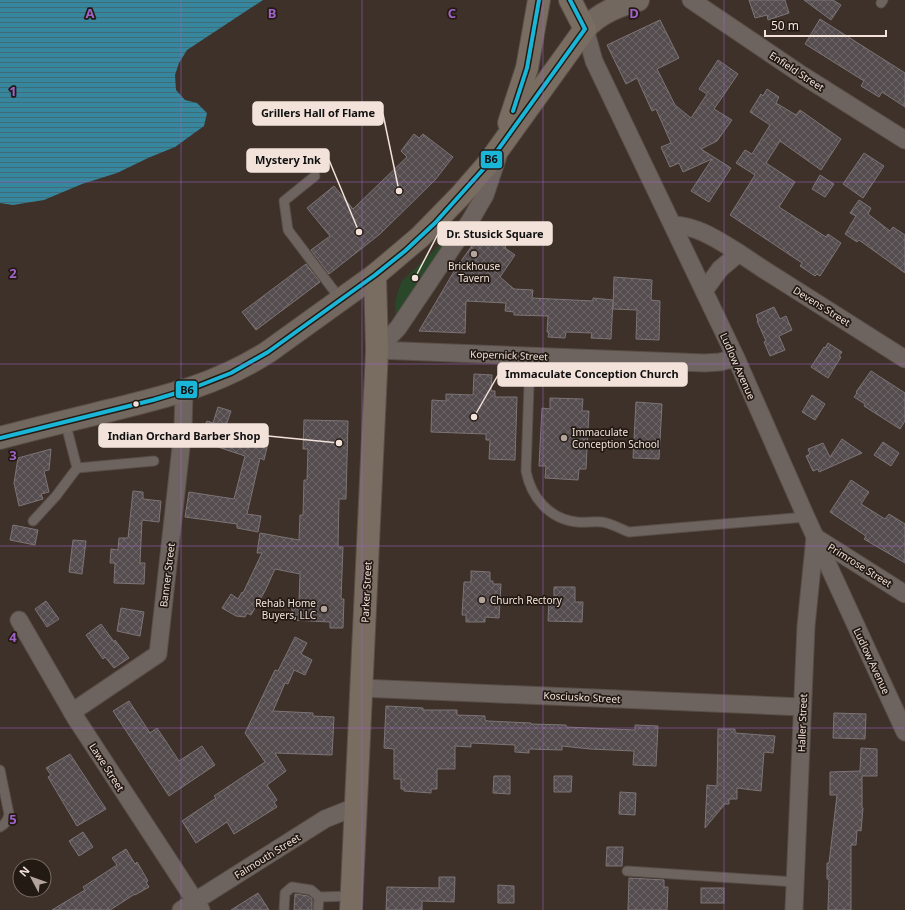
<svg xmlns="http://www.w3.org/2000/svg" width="905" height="910" font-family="'Noto Sans',sans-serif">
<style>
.park{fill:#284829}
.water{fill:url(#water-rules)}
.building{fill:url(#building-cross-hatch);stroke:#7c7476}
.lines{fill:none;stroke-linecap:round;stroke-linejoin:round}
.lane-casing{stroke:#594e47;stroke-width:11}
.street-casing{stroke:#594e47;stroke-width:19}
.secondary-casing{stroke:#594e47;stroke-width:24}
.primary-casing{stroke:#594e47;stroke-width:24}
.lane{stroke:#6e645f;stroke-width:9}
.street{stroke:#6e645f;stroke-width:17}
.secondary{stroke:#73685f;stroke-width:22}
.primary{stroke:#796d61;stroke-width:22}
.bus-1-casing{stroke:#241a14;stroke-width:7}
.bus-1{stroke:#1ab6d8;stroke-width:4}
.grid{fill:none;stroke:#9f63c7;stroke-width:1;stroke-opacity:0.55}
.poi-dot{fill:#b3a49c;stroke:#241a14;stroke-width:1.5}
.bus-dot{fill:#f2e2da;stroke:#241a14;stroke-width:1.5}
.labels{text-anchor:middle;stroke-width:3.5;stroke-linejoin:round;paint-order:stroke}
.street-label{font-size:10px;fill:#f2e2da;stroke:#241a14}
.poi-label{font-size:10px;fill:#f2e2da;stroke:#241a14;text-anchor:start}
.grid-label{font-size:13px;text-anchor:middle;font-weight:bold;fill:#9f63c7;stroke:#241a14;stroke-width:3.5;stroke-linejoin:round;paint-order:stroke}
.leader{fill:none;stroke:#f2e2da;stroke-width:1.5}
.callout-dot{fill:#f2e2da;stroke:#241a14;stroke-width:1.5}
.callout{fill:#f2e2da;stroke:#f2e2da;stroke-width:1.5}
.callout-label{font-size:11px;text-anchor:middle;font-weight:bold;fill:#111}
.line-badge{stroke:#241a14;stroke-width:1.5}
.pale-badge-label{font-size:11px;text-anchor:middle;font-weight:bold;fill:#111}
</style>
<defs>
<pattern id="water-rules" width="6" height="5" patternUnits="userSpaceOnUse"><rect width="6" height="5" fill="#36879e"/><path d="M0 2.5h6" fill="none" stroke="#3e6c79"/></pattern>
<pattern id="building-cross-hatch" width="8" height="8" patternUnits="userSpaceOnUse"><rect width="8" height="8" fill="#544c4e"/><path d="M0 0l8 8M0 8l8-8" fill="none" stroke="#6d6667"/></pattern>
</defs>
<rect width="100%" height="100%" fill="#3e3129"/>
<path class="park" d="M448 237H450L396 319C394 306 396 293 402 281Z"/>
<path class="water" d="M0 0H263L187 50 179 63 175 75 176 90 185 100 197 103 207 113 204 126 175 147 148 158 117 173 82 184 44 200 13 205 0 203Z"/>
<g class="building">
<path d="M749 0H785L789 13 768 20 767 15 755 18Z"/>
<path d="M804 0H833L841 5 831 20Z"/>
<path d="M820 19 905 73V107L882 92 879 97 861 86 864 81 805 44Z"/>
<path d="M660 20 679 58 657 69 675 105 691 118 707 94 699 89 718 60 738 74 714 109 732 120 717 141 701 149 731 168 709 202 691 191 712 159 683 172 679 163 670 167 661 147 671 143 656 109 652 111 637 78 626 84 607 45Z"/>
<path d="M767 89 779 97 776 103 796 115 800 110 841 139 821 170 780 141 766 163 795 182 779 207 826 237 828 234 841 243 820 276 817 274 815 276 800 266 802 263 730 215 755 175 736 163 745 150 752 154 770 125 750 112 761 94 763 96Z"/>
<path d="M414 134 419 138 423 134 453 157 435 180 380 234 329 274 311 250 330 236 307 208 334 186 353 209 407 157 401 151Z"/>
<path d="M864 153 884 166 863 198 843 184Z"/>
<path d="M820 175 834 184 825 197 812 189Z"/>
<path d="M859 200 871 208 868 214 890 231 893 227 905 235V273L859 240 857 242 845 234 856 216 850 213Z"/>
<path d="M479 236 506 245 505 248 515 255 500 277 514 289 533 290 532 298 593 301V298L613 300 611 339 591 338 592 333 566 332 565 338 548 337 549 332H547L548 316 514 315V312L505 311 506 303 466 301 465 333 419 331 456 268Z"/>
<path d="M306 264 320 282 256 330 242 312Z"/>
<path d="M614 277 652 280 651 300 660 301 659 340 636 339 637 310 613 309Z"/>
<path d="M774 307 780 319 786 316 792 330 779 336 785 350 770 356 764 342 766 341 757 321H758L756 315Z"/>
<path d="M828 343 842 352 839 356 841 357 828 378 811 367 824 347 825 348Z"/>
<path d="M871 371 905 393V421L900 429 864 406 865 404 854 397 857 393 856 392Z"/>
<path d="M474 374 492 375 491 391H495V397H517L515 460 489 459 490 440H486V434L431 432 432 400 446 401V394L473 395Z"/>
<path d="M812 395 825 404 815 420 802 412Z"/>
<path d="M550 398 583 399 582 411H589L586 469H579L578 480 545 478 546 466H539L542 408 550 409Z"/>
<path d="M636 402 662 404 659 459 633 458Z"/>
<path d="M218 407 231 411 224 431 248 439 250 434 256 436V435L269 439 264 460 260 458 247 514 261 516 258 532 237 528V524L185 517 189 492 234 499 245 456 197 440 202 424 205 425 207 421 213 423Z"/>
<path d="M304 420 348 421 346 499H339L338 547H343L341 599H344L343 628H330V622L292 620V600H299L300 574 275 569 265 591 251 615 247 613 245 617 236 616 222 608 231 594 238 599 242 592 243 593 262 553H257L260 533 299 540 300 515H303L304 480H307L308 449H303Z"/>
<path d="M842 439 862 453 819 472 818 469 813 471 806 456 810 454 808 449 823 443 830 457Z"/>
<path d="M883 442 899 453 891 466 874 455Z"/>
<path d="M51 449 49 470 44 471 49 492 41 494 43 499 19 506 14 483 18 458Z"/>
<path d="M851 480 869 492 861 504 885 519 889 514 905 524V563L864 539 866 536 830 512Z"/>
<path d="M133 491 143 492V499L161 501 159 522 142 520 140 563H145L144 584 114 583 115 563H110L111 549 118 550 119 538H128Z"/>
<path d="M13 525 38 530 35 545 10 540Z"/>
<path d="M73 540 86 541 82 574 69 572Z"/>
<path d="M471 571 490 572V581H493V584H501L499 618 485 617V622H466V615H462L464 582H471Z"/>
<path d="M554 587H575V602H583L582 622 548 621 549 600H554Z"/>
<path d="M46 601 59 619 47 627 35 609Z"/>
<path d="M121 608 144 612 140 636 117 631Z"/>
<path d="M101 624 115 643V640L129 658 114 668 105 657 103 659 86 635Z"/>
<path d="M295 637 307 643 301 654 312 660 305 675 294 670 288 684 285 683 273 711 313 713V716L334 717 332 755 275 753 286 771 267 785 277 800 274 802 277 807 234 834 227 822 196 843 182 821 216 798 214 796 265 762 245 733 275 670 278 671Z"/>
<path d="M129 701 150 733 157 728 179 761 202 746 215 765 169 796 113 711Z"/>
<path d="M386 706 423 708V710H457V715L485 716V720L488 721 531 723V724L566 725V727L635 730V725L658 726 656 766 633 765 634 751 590 749 562 746V750L529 749V753L515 752V745L471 743V747L455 746V769H437V789H431V793L404 791V789H401V779H394V749L384 748Z"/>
<path d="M834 713 866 714 865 739 833 738Z"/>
<path d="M718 729H735V733L775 736 773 753 764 752 761 791 737 788V799H729V804H725L705 828 707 785 717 786Z"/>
<path d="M861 748 877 749V776H862V808H863L861 831 857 830 856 845H851V910H828L829 879H827V863H829L837 795H830V772L860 771Z"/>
<path d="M70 754 106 809 77 826 48 777 51 775 46 768Z"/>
<path d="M494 776H510V794L493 793Z"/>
<path d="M554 776H572L571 792H554Z"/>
<path d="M620 792 636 793 635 815 619 814Z"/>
<path d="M83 832 93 847 79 856 69 841Z"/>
<path d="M607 847H623L622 866H606Z"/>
<path d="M126 849 135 864 137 862 148 881 146 882 149 887 135 895V894L110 910H52L85 890 83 887 117 865 112 858Z"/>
<path d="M439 877H455L454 902 422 901V910H386L387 887 439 888Z"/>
<path d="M629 878 664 880V887H668L667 910H628Z"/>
<path d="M498 885 514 886V903H498Z"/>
<rect x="701" y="888" width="23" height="15"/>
<path d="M258 893 269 910H231Z"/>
<path d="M295 894 308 896 312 899V910H294Z"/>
</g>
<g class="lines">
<g class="lane-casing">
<g id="lane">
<path d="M881 3 883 0"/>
<path d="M315 176 284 201 288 230 341 300"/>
<path d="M530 356 526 471C531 497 549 519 577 522 586 523 594 521 602 522 611 523 620 529 629 532L806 517"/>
<path d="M65 421 77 468 154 461"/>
<path d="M33 521 56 496 77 468"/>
<path d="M0 770 9 814C8 820 6 824 0 827"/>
<path d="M627 871 795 882"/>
<path d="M319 897 351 896"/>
<path d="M284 910 285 893 292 887 311 890 319 897 318 910"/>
</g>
</g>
<g class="street-casing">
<g id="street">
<path d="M691 0 802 75 905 140"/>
<path d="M585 29 594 61 736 358 806 517 905 732"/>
<path d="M673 225C698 226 718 240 739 253"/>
<path d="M704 291 720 269 739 253 763 269 905 359"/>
<path d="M377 350 705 363 720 362 736 358"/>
<path d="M377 350 398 328 470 221 485 195 498 156"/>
<path d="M19 620 75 717 201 910"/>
<path d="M361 688 802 707"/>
<path d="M72 712 158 654 183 429 184 392"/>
<path d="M181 910 325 819 355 807"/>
<path d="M794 910 806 626 815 537 905 594"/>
</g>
</g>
<g class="secondary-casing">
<g id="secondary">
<path d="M585 29C599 13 618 6 638 0"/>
<path d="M0 438C37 428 75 419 112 410 169 396 218 384 268 352L375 275"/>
</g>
</g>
<g class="primary-casing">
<g id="primary">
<path d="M509 123 527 68 539 0"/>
<path d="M351 910 377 350 375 275 420 237 460 196 487 165 585 29 570 0"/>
</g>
</g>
<use href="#lane" class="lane"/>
<use href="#street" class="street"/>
<use href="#secondary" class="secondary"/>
<use href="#primary" class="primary"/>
<g class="bus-1-casing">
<g id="bus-1">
<path d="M513 111 527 68 539 0"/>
<path d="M0 438 153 400 193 388 231 373 268 352 375 275 405 251 435 223 487 165 585 29 570 0"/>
</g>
</g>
<use href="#bus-1" class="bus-1"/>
</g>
<path class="grid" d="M181 0V910M362 0V910M543 0V910M724 0V910M0 182H905M0 364H905M0 546H905M0 728H905"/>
<g class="poi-dot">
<circle cx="474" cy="254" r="4"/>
<circle cx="564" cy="438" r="4"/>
<circle cx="482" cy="600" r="4"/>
<circle cx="324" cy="609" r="4"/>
</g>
<circle class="bus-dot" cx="136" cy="404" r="3.5"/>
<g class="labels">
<g class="street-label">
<text transform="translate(797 71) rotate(33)" y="4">Enfield Street</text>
<text transform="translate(822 306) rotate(32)" y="4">Devens Street</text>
<text transform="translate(509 355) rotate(2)" y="4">Kopernick Street</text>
<text transform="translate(738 366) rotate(66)" y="4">Ludlow Avenue</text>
<text transform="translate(860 565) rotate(32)" y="4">Primrose Street</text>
<text transform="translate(167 575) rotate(-83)" y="4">Banner Street</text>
<text transform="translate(366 592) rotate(-87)" y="4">Parker Street</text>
<text transform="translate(872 661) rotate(65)" y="4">Ludlow Avenue</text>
<text transform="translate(582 697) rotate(3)" y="4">Kosciusko Street</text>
<text transform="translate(802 723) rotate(-88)" y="4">Haller Street</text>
<text transform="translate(107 767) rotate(57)" y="4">Lawe Street</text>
<text transform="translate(267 856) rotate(-32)" y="4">Falmouth Street</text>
</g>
<g class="poi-label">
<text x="474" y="270" text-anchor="middle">Brickhouse<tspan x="474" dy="12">Tavern</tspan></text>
<text x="572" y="436">Immaculate<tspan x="572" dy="12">Conception School</tspan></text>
<text x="490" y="604">Church Rectory</text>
<text x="316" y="607" text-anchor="end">Rehab Home<tspan x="316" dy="12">Buyers, LLC</tspan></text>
</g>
</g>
<g class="grid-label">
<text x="90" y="18">A</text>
<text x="272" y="18">B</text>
<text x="452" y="18">C</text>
<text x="634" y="18">D</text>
<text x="13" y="96">1</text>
<text x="13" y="278">2</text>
<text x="13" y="460">3</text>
<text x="13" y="642">4</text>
<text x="13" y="824">5</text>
</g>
<path class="leader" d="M399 191L383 114M359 232L329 160M415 278L438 234M474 417L498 375M339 443L268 436"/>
<g class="callout-dot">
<circle cx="399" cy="191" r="4"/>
<circle cx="359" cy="232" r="4"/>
<circle cx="415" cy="278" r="4"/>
<circle cx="474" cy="417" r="4"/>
<circle cx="339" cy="443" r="4"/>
</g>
<g class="callout">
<rect x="253" y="102" width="130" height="23" rx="4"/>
<rect x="247" y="149" width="82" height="23" rx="4"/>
<rect x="438" y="222" width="114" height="23" rx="4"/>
<rect x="498" y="363" width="189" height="23" rx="4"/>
<rect x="99" y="424" width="169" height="23" rx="4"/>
</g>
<g class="callout-label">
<text x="318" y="117">Grillers Hall of Flame</text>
<text x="288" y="164">Mystery Ink</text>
<text x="495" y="238">Dr. Stusick Square</text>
<text x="592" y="378">Immaculate Conception Church</text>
<text x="184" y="440">Indian Orchard Barber Shop</text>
</g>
<g class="line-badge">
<rect x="480" y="150" width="23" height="19" rx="4" fill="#1ab6d8"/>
<rect x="175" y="380" width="23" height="19" rx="4" fill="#1ab6d8"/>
</g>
<g class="pale-badge-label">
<text x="491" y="163">B6</text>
<text x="187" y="394">B6</text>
</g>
<g transform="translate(32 878) rotate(311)"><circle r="19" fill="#241a14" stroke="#766a63"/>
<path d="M0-3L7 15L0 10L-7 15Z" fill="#b3a49c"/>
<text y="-6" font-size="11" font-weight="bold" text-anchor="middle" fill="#f2e2da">N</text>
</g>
<path d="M765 30v6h121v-6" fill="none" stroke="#f2e2da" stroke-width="2"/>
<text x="771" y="30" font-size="12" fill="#f2e2da" stroke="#241a14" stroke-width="3" paint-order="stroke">50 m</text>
</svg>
